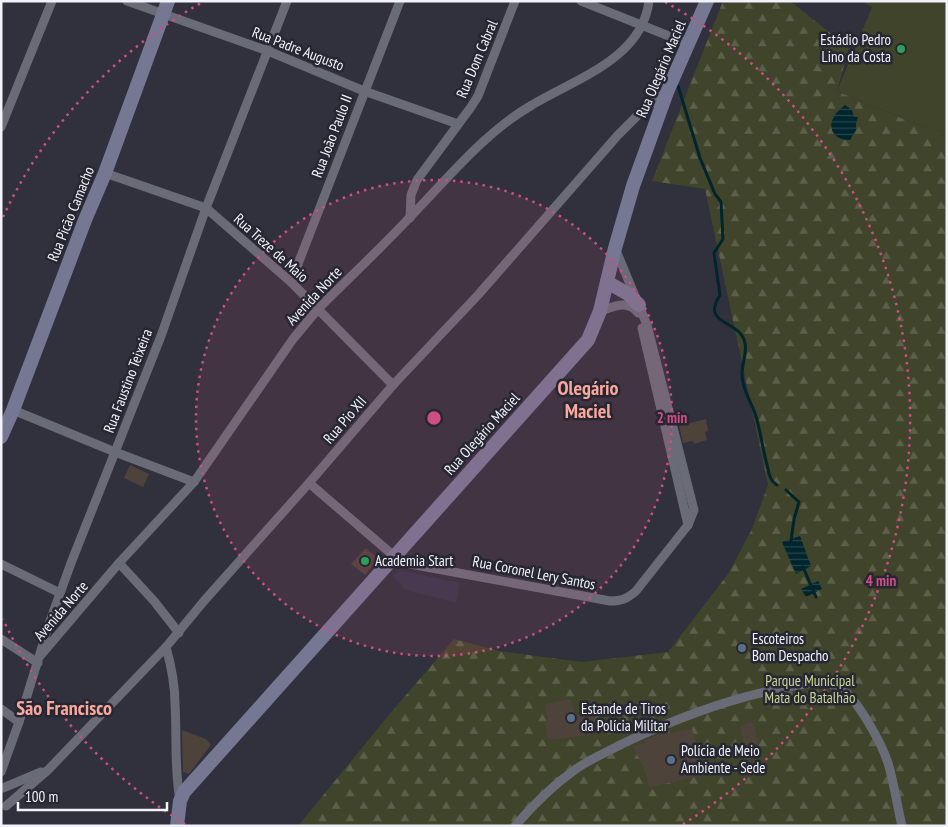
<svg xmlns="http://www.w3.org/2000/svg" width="948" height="827" font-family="'PT Sans Narrow',sans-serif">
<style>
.built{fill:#363749}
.forest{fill:url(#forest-firs)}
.garden{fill:#40442a}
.water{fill:url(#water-rules)}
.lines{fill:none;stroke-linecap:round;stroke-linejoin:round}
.stream{stroke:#00252c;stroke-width:3}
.building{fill:#4d433a}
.street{stroke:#696b77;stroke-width:9}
.secondary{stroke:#767793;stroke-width:14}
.ring{fill:none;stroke:#ce4e83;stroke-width:2.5;stroke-dasharray:2.5 5}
.leisure-dot{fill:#2e9e5b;stroke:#262732;stroke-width:2}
.service-dot{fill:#5c6f8a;stroke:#262732;stroke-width:2}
.labels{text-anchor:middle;stroke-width:5;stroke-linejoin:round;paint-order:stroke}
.poi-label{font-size:15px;fill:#f1f2fa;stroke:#262732;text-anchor:start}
.street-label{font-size:15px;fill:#f1f2fa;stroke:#262732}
.park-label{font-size:15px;fill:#ccd595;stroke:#262732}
.district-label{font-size:20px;font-weight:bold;fill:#faa79c;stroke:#262732}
.centre{fill:#ce4e83;stroke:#262732;stroke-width:2.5}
.ring-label{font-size:15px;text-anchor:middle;font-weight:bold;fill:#ce4e83;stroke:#262732;stroke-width:5;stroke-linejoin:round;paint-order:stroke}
</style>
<defs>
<pattern id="forest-firs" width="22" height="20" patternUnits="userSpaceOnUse" patternTransform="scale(1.25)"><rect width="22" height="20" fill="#40442a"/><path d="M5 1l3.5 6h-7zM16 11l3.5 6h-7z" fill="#5c5f4a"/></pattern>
<pattern id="water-rules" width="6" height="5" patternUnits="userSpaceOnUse" patternTransform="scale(1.25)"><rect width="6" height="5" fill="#00252c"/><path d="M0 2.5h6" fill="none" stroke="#26454c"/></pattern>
</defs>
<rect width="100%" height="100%" fill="#30313c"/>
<path class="built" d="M400 570 460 583 456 603 403 589 402 584 392 577Z"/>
<path class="forest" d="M723 1H790L849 48 837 91 947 137V826H298L388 716 454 639 499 651 582 662 668 652 728 574 752 529 768 485 705 189 652 181Z"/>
<path class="garden" d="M865 1H947V137L837 91 872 7 865 3Z"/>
<g class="water">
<path d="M845 105 852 110 854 117H858L856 124V130L850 140C837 141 826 130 834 117 836 112 841 109 845 105Z"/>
<path d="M800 536 811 566 796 574 782 542Z"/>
<path d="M818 581 822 589 806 597 801 589Z"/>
</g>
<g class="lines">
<g class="stream">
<path d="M678 86 700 158 715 194 721 202 723 239 714 253 720 295C700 326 740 319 745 343 747 353 742 364 742 374 742 388 750 400 755 413 760 429 762 445 766 461 769 470 768 480 777 485"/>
<path d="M786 490 799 502 794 519 791 541"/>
<path d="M803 567 816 597"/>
</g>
</g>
<g class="building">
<path d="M706 419 708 431 705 432 707 440 694 444 693 441 683 443 679 426Z"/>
<path d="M130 465 149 474 143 487 124 478Z"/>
<path d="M366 548 378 559 365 575 351 564Z"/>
<path d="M571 699 575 715 593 712 597 734 548 740 544 721 548 720 545 704Z"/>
<path d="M754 722 758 744 744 748 740 725Z"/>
<path d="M692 729 705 775 650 787 643 766 632 746 645 743 644 740 657 735Z"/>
<path d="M182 730 206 739 211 745 189 774 183 772Z"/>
</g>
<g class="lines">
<g class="street">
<path d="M127 1 268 51 364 91 458 124"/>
<path d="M581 1 689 44"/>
<path d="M1 127 52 1"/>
<path d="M105 173 206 208 291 282 393 385"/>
<path d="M410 218 411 195 417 180 471 107 478 96 515 1"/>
<path d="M291 282 400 1"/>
<path d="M600 311C613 307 628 299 638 313"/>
<path d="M642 328 688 525"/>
<path d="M13 410 115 452 194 482"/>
<path d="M309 483 394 556 410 564 610 601C621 601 627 599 636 591L688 525 694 510 647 325 615 248"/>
<path d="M119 563 154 601 179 633"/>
<path d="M1 564 60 593"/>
<path d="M1 639 38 663"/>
<path d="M166 647C171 665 175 684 175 704 177 736 174 768 180 800"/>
<path d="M40 656 119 563 194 482 293 339 318 309C349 278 381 248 412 215 449 177 485 132 532 105 575 79 642 59 649 1"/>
<path d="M1 709 19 722"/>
<path d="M1 772 19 722 49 624 71 563 161 336 206 208 287 1"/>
<path d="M3 788 41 772"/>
<path d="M6 806 48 770 166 647 204 601 309 483 393 385 478 295 618 135 644 109 666 92"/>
<path d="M515 826C533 805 553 785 576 769 590 759 607 752 622 744 674 719 727 699 783 688 801 685 822 679 839 687 856 696 882 744 888 763 894 783 897 805 902 826"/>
</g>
<g class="secondary">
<path d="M607 282 628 294 639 305"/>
<path d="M1 437 13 410 85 220 105 173 168 1"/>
<path d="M177 826 180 801 184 792 588 340 600 311 615 248 633 186 667 92 707 1"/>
</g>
</g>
<circle cx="434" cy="418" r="238" fill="#ce4e83" fill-opacity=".12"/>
<g class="ring">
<circle cx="434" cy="418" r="238"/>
<path d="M185 824A476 476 0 0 1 3 619M3 217A476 476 0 0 1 203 2M665 2A476 476 0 0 1 683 824"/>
</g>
<g class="leisure-dot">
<circle cx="901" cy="49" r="5"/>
<circle cx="365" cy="561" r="5"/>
</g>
<g class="service-dot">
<circle cx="742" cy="648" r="5"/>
<circle cx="571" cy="718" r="5"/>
<circle cx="671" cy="760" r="5"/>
</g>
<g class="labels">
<g class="poi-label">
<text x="891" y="45" text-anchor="end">Estádio Pedro<tspan x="891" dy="17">Lino da Costa</tspan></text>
<text x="375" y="566">Academia Start</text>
<text x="752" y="644">Escoteiros<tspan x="752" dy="17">Bom Despacho</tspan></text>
<text x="581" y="714">Estande de Tiros<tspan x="581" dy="17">da Polícia Militar</tspan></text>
<text x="681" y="756">Polícia de Meio<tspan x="681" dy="17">Ambiente - Sede</tspan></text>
</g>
<g class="street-label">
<text transform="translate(298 49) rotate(21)" y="5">Rua Padre Augusto</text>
<text transform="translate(477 59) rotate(-67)" y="5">Rua Dom Cabral</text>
<text transform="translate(661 69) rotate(-67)" y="5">Rua Olegário Maciel</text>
<text transform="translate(332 136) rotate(-69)" y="5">Rua João Paulo II</text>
<text transform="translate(71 214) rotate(-68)" y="5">Rua Picão Camacho</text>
<text transform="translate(271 248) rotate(42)" y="5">Rua Treze de Maio</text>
<text transform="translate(314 296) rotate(-47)" y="5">Avenida Norte</text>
<text transform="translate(128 381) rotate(-69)" y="5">Rua Faustino Teixeira</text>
<text transform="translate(345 420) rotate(-49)" y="5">Rua Pio XII</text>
<text transform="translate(482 434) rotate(-48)" y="5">Rua Olegário Maciel</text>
<text transform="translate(534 573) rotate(11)" y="5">Rua Coronel Lery Santos</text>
<text transform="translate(61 611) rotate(-49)" y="5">Avenida Norte</text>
</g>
<g class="park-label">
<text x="810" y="686">Parque Municipal<tspan x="810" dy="17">Mata do Batalhão</tspan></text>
</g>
<g class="district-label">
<text x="588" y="395">Olegário<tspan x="588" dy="23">Maciel</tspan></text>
<text x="64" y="715">São Francisco</text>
</g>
</g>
<circle cx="434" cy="418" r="8" class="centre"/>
<g class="ring-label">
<text x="672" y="423">2 min</text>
<text x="881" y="586">4 min</text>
</g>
<rect width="948" height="827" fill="none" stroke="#f1f2fa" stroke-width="5"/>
<path d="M18 802v8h149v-8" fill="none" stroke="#f1f2fa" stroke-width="2.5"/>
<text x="25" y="802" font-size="15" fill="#f1f2fa" stroke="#262732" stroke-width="4" paint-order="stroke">100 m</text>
</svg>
